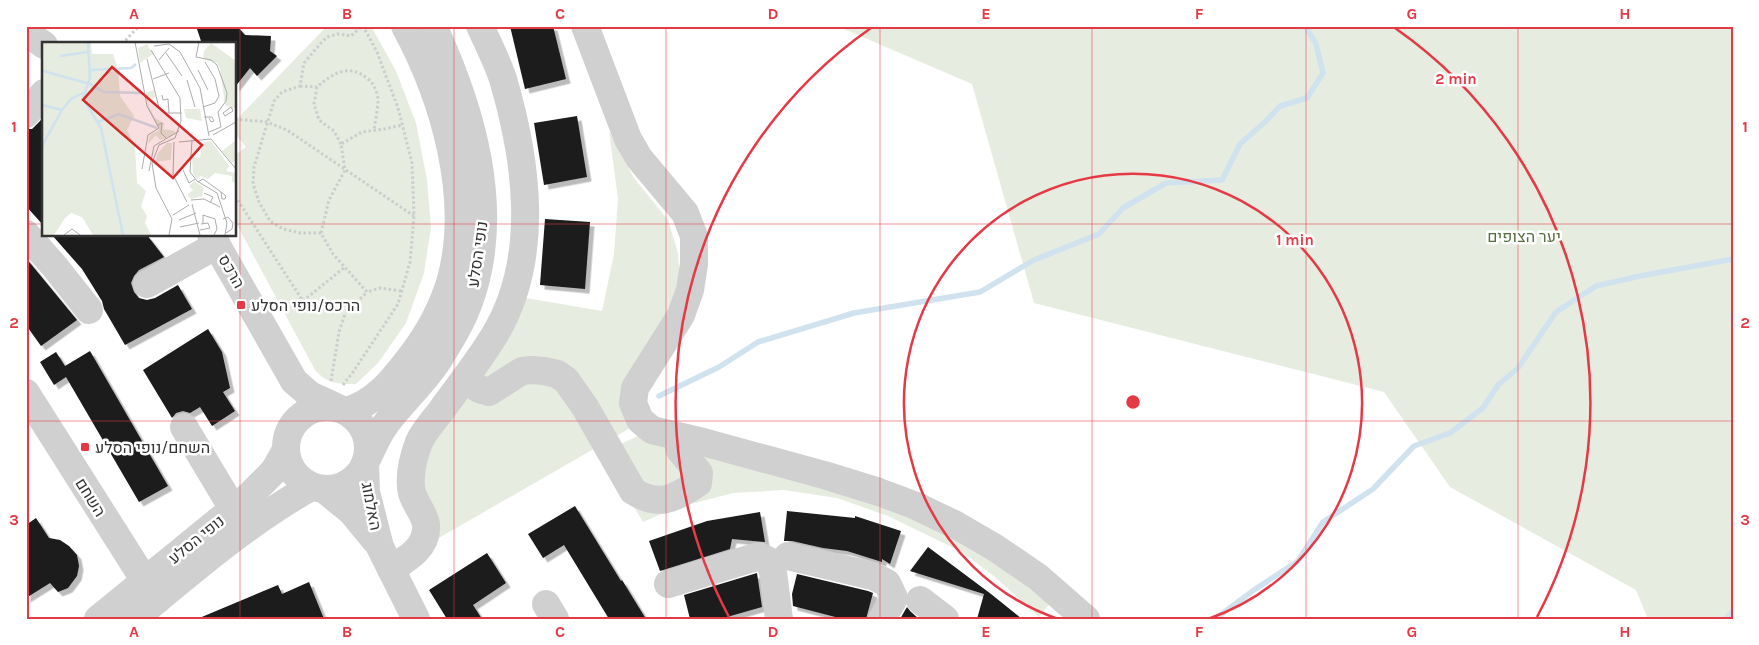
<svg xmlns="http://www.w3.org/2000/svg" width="1759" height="645" font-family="Karla,Heebo,sans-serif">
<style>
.green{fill:#e6ecdf}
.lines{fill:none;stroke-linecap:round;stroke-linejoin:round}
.stream{stroke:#cfe2ee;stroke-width:5.5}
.building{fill:#1a1a1a;filter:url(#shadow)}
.path{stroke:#cdcdcd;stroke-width:3;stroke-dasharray:2.5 2.5;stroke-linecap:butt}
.minor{stroke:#d0d0d0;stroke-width:28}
.grid{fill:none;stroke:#e63946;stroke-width:1;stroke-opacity:0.55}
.ring{fill:none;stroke:#e63946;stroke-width:2.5}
.poi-dot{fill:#e63946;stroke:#fff;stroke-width:2}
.labels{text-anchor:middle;stroke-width:5;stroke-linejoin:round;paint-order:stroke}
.park-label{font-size:16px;fill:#56703f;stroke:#fff}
.street-label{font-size:16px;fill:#333;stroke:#fff}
.poi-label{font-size:16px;fill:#333;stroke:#fff;text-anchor:start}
.inset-river{fill:none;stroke:#cfe2ee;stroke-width:2.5}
.inset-road{fill:none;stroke:#adadad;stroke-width:1}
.view{fill:#d62828;fill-opacity:0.15;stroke:#d62828;stroke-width:2.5}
.inset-edge{fill:none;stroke:#333;stroke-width:2.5}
.centre{fill:#e63946;stroke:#fff;stroke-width:2.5}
.ring-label{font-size:15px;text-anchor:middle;font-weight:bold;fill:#e63946;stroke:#fff;stroke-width:5;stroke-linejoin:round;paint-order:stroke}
.neatline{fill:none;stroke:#e63946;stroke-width:2}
.grid-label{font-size:16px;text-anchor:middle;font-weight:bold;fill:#e63946}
</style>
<defs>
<filter id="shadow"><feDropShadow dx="4.5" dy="4.5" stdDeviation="0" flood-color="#0004"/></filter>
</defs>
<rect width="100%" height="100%" fill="#fff"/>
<g class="green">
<path d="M327 26H371L396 71 416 123 427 180 431 227 424 273 406 323 378 363 356 384C338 384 327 384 315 370L235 221V155L246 147 235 134V121Z"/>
<path d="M837 26H1733V619H1648L1636 590 1450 487 1384 392 1034 303 972 84Z"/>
<path d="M609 131 634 178 668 220 678 253 680 284 632 427 437 539 419 474 427 448 520 297 602 311 614 254 618 199Z"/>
<path d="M642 434 879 501 962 539 1051 602 1039 617 995 577 962 552 888 516 837 498 784 490 733 493 675 508 643 522 602 453Z"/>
</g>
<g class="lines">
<g class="stream">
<path d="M659 396 719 367 758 342 854 313 980 292 1034 260 1099 234 1123 208 1166 183 1222 180 1240 144 1266 121 1280 106 1307 98 1323 73 1316 44 1305 26"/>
<path d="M1215 619 1254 590 1298 561 1323 522 1373 489 1414 446 1450 433 1483 408 1498 385 1518 368 1556 312 1596 286 1640 276 1733 259"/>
<path d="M1726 619 1733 611"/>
</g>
</g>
<g class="building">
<path d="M196 26H237L245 35 271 36 270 51 277 56 257 76 250 68 235 87V44H202Z"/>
<path d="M510 26H553L566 79 525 89Z"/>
<path d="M577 116 587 177 544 185 534 123Z"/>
<path d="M41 120 44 122V226L26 206V129H32Z"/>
<path d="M545 219 590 222 585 289 540 285Z"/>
<path d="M52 235H147L164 257 139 270 134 276 131 283 134 292 139 298 147 300 155 298 178 285 192 309 125 345 104 309 102 301 82 269Z"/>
<path d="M26 258 77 320 41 346 26 325Z"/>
<path d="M208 329 222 352 230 388 223 392 235 411 212 426 200 407 190 413 183 411 176 413 172 418 143 370Z"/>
<path d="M90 351 168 486 139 502 66 377 54 385 40 362 56 352 65 366Z"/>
<path d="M575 506 621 581 622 580 646 619H609L564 545 543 558 528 534Z"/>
<path d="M787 511 855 518V516L901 531 890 564 882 559V562L847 551 823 548 792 541H784Z"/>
<path d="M760 512 765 542 732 539 730 549 660 571 649 541 707 521Z"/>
<path d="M36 518 49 538 60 540 69 546 77 555 79 566 77 576 68 588 58 592 50 583 26 598V525Z"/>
<path d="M928 547 991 594 1022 619H977L984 594 910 571Z"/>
<path d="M487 553 506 583 473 605 482 619H447L429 590Z"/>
<path d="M757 573 762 607 720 619H690L684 595Z"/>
<path d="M797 574 868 591 873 593 866 619H843L793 606 792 594Z"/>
<path d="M309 582 324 619H197L278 585 282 594Z"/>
<path d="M907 607 911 612 919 619H900Z"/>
</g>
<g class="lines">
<g class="path">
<path d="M122 44 139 26"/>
<path d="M300 86 317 87"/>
<path d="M235 119 267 122 287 130 414 216"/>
<path d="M341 144 334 131 319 120 314 104 317 87C333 73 349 63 368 79 374 84 377 91 378 99 378 109 375 121 374 131"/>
<path d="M235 196 303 301 345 267"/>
<path d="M321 233H300L283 229 270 221 259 202 253 184 254 167 274 101 282 92 300 86 304 63 321 43 327 37 338 34 351 36 362 26"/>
<path d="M401 291 380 288 367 292 333 254 321 233 329 200 345 170 341 144 362 132 384 129 403 125"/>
<path d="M331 381 339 332 345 314 367 292"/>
<path d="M343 385 353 372 398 304 410 262 414 216 412 163 398 108 377 52 363 26"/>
</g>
<g class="minor">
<path d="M585 26 628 139 639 158 685 213 694 236V264L690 290 681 315 635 388 633 403 640 420 652 430 703 442 824 475 879 492 914 505 956 525 994 547 1038 577 1086 619"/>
<path d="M26 32 44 45"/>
<path d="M26 114 44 93"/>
<path d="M26 234 55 267 89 310"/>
<path d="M211 235 294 381 310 395 336 407"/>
<path d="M147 284 217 245"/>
<path d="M465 378 479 389 489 392 522 371 532 370 544 371 557 374 566 380 585 407 633 491C660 508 674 498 698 483L699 473 679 449 681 437"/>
<path d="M26 393 157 600"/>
<circle cx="327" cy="448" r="41"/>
<path d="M346 411C374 404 392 381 409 359 427 336 443 307 451 279 473 197 444 98 405 26"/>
<path d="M184 427 233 509"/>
<path d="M368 457C374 445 379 432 388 421 404 400 424 382 439 359 450 341 462 322 469 302 502 211 472 110 433 26"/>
<path d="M365 464 366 492 380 547 416 619"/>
<path d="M325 490 352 512 375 540"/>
<path d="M788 556 873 576 887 583 894 598 882 619"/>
<path d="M391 569C407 559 428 547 426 525 425 514 415 504 412 493 408 476 413 458 419 442 424 431 434 420 441 411 459 386 478 362 494 336 541 259 527 161 503 79 497 61 488 43 480 26"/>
<path d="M668 584 759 556 769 561 773 572 779 619"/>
<path d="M920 600 945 619"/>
<path d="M546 604 555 619"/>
<path d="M98 619 249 496 274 471 286 450"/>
<path d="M134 619C191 572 247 523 311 487"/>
</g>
</g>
<path class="grid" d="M240 26V619M454 26V619M666 26V619M880 26V619M1092 26V619M1306 26V619M1518 26V619M26 224H44M235 224H1733M26 421H1733"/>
<g class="ring">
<path d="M1058 619A229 229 0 1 1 1208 619"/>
<path d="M729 617A457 457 0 0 1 871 28M1395 28A457 457 0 0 1 1537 617"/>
</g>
<g class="poi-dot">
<rect x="236" y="300" width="10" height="10" rx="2.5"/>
<rect x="80" y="442" width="10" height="10" rx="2.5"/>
</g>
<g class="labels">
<g class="park-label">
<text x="1524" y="242">יער הצופים</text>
</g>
<g class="street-label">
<text transform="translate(477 254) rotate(-82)" y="6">נופי הסלע</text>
<text transform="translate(232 271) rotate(60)" y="6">הרכס</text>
<text transform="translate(91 497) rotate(58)" y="6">השחם</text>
<text transform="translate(372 506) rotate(79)" y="6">האלמוג</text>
<text transform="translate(196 539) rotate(-39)" y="6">נופי הסלע</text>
</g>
<g class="poi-label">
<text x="251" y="311">הרכס/נופי הסלע</text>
<text x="95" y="453">השחם/נופי הסלע</text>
</g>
</g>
<g transform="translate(42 42)">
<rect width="194" height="194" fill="#fff"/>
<path d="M0 0H49L50 12H71L76 27 78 54 92 74 85 88 93 104 95 141 104 149 99 164 105 174 103 181 109 193H51L40 175 29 171 23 176 12 193H0ZM169 1 194 19V65L191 67 183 63 178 26 175 21 161 17 162 9ZM105 2 111 12 98 21 96 6ZM112 48 113 55 106 58 107 65 113 76 122 81 121 87 133 89 130 94 118 98 114 93 106 102 108 93 117 88 107 68 104 50ZM142 67H158L160 79 144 76ZM169 99 187 124 184 129 194 131V141L190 140V134L173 131 166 137 158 134 155 137 151 132 150 115 158 116 160 101ZM193 99 194 118 190 121 180 109ZM125 101H130L129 118 113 120 116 111ZM152 139 162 146 160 154 149 157 145 153 151 148 147 144Z" fill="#e6ecdf"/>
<path class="inset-river" d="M46 0 48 36 41 56 59 86 81 193M18 14 46 10M49 28 89 26 94 22M1 29 48 42 62 50 100 51M0 63 20 68M56 80 77 72 115 86M0 104 20 68 29 57 41 51"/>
<path class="inset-road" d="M93 0 105 64 117 86 106 93 100 127M157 0 154 15 169 18 175 23 185 51 184 59 176 70 179 85 167 90M112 4 127 2 138 10 158 46 167 94M109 8 138 56 139 79 133 96M124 11 140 34M105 17 117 66 124 71H140M117 18 127 6M156 28 166 48M111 37 127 31M145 38 153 65M120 53 121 58 126 57 127 71M161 65 173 61 177 54 173 37 163 20M189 65 191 69 183 74 181 71ZM162 75H170L172 79 169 80 167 76M116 83 120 81 119 91 124 96M171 93 194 80M169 97 194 127M150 98 148 130 155 139 175 151 185 181 183 193M132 100 131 133 145 160M137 100 169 97M141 128 147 141 153 137M107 129 112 104 137 89M156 140 161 137 179 150M179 150 184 154 183 157H180ZM162 151 171 155 168 161M149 158 162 157 178 165M150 162 158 193M131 173 147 163M181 177 186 175 191 181 190 187 184 191M137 178 154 171M161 182V173L173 177 175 187 172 193M138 185 157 181M158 188 168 186 166 181 159 182M22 193 30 187 38 193M127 193 130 177 114 146 110 121 117 103 133 96"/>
<path class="view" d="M70 25 160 103 131 136 41 58Z"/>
<rect width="194" height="194" class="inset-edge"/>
</g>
<circle cx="1133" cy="402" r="8" class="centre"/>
<g class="ring-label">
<text x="1456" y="84">2 min</text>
<text x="1295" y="245">1 min</text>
</g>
<rect width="1759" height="645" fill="none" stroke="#ffffff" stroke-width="55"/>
<rect x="28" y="28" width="1704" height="590" class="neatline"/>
<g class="grid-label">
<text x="134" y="19">A</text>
<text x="347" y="19">B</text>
<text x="560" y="19">C</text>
<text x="773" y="19">D</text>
<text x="986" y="19">E</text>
<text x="1199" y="19">F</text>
<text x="1412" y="19">G</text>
<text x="1625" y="19">H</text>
<text x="14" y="132">1</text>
<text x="1745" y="132">1</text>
<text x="14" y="328">2</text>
<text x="1745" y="328">2</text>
<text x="14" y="525">3</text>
<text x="1745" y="525">3</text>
<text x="134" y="637">A</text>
<text x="347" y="637">B</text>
<text x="560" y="637">C</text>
<text x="773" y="637">D</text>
<text x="986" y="637">E</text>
<text x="1199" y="637">F</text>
<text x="1412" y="637">G</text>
<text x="1625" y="637">H</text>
</g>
</svg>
